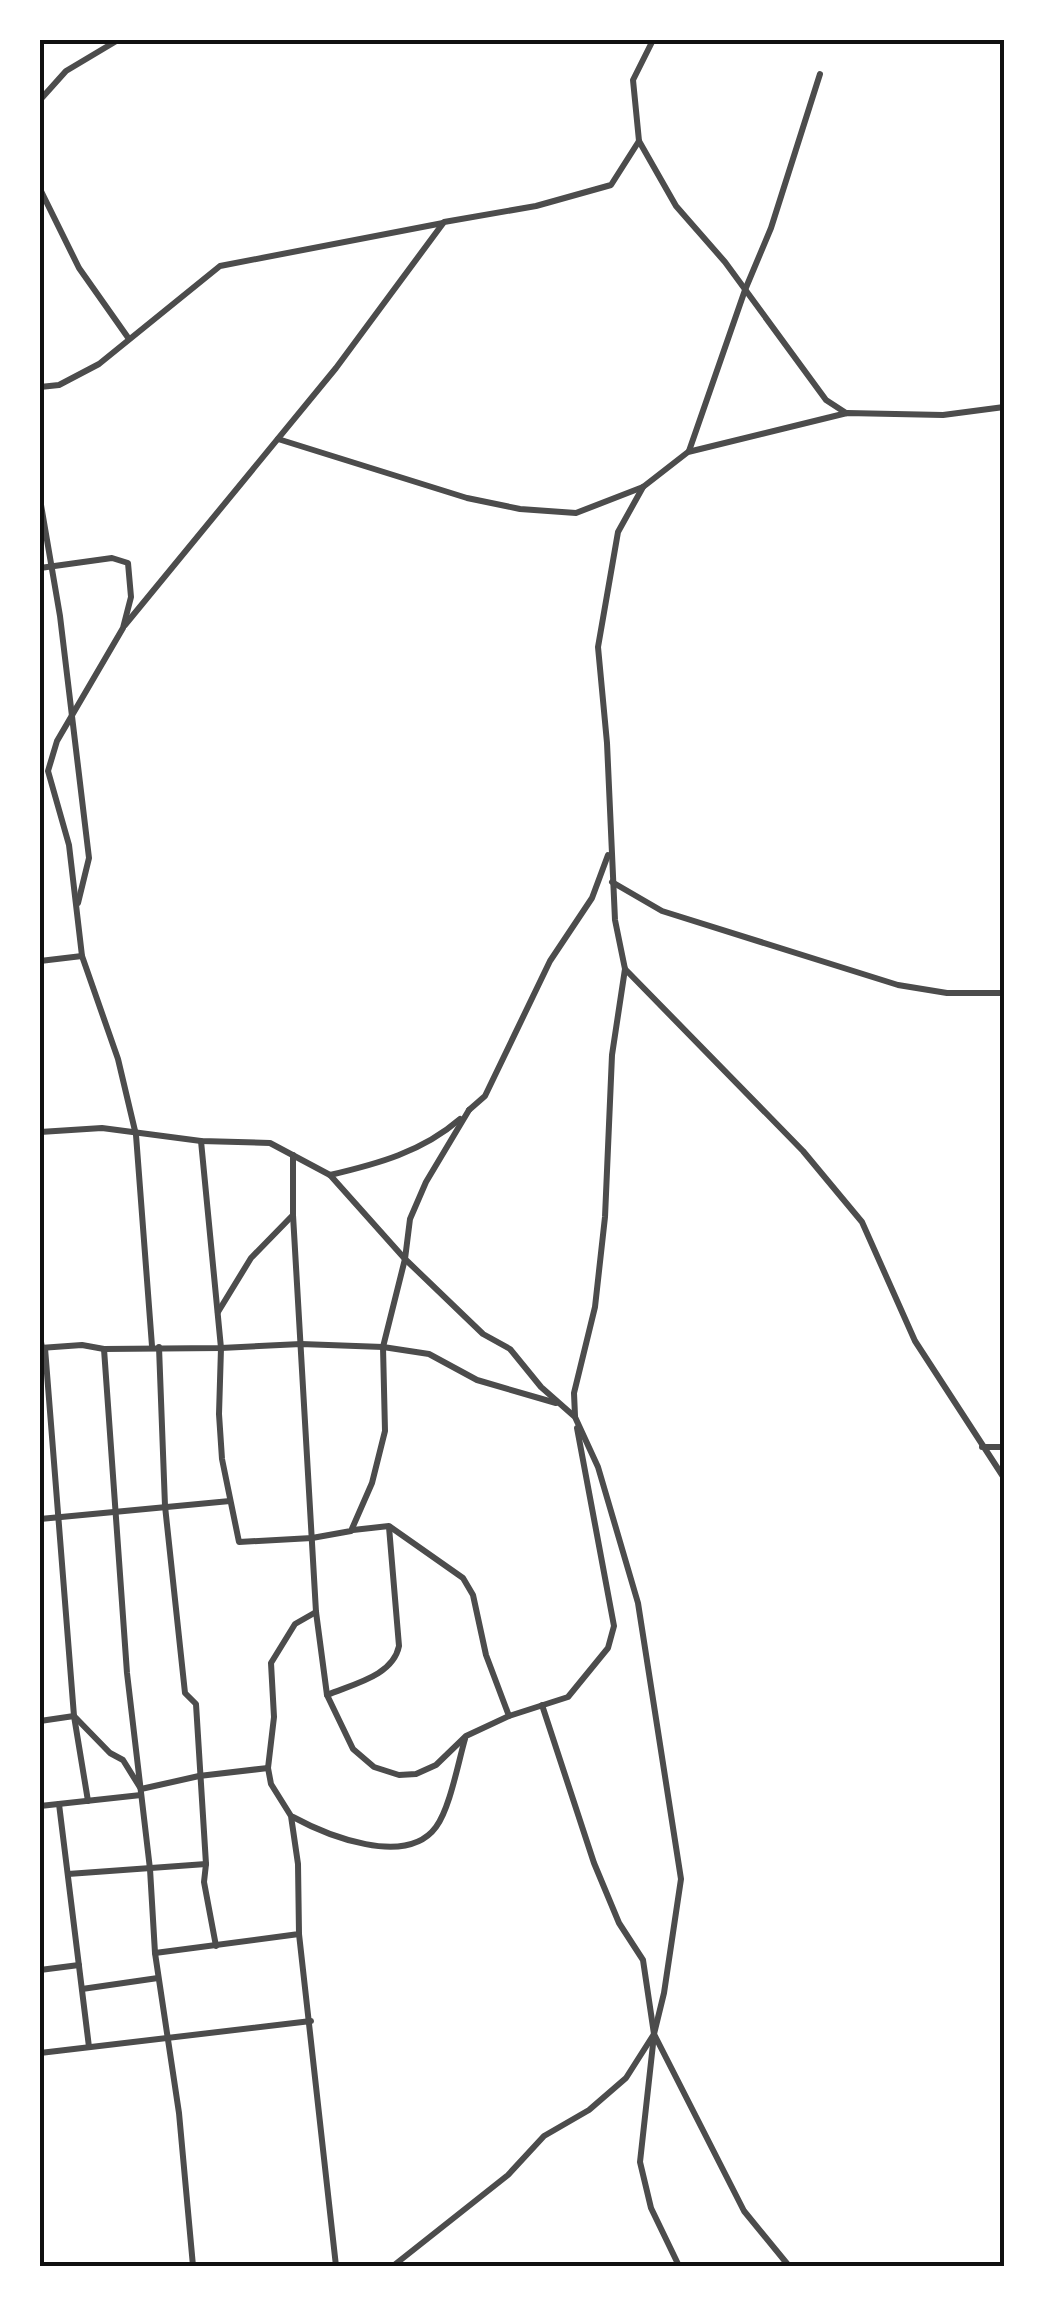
<svg xmlns="http://www.w3.org/2000/svg" width="1044" height="2306" font-family="'PT Sans Narrow',sans-serif">
<style>
.lines{fill:none;stroke-linecap:round;stroke-linejoin:round}
.minor{stroke:#4c4c4c;stroke-width:6}
.neatline{fill:none;stroke:#111;stroke-width:4}
</style>
<rect width="100%" height="100%" fill="#fff"/>
<g class="lines">
<g class="minor">
<path d="M40 100 66 71 118 40"/>
<path d="M639 141 676 206 725 262 826 400 846 413"/>
<path d="M40 189 79 268 129 339"/>
<path d="M40 387 59 385 99 364 220 266 443 223"/>
<path d="M278 439 467 498 520 509 576 513 643 487 688 452 847 413 943 415 1004 407"/>
<path d="M689 451 745 290 771 228 820 74"/>
<path d="M643 487 618 532 598 647 607 743 615 920 625 969 803 1151 862 1222 915 1341 1004 1478"/>
<path d="M40 499 60 616 89 858 78 903"/>
<path d="M40 568 112 558 128 563 131 597 123 628 57 741 48 771 69 845 82 956 118 1059 136 1135 152 1346"/>
<path d="M125 625 336 368 444 222 536 206 611 185 639 141 633 80 653 40"/>
<path d="M612 882 662 911 898 985 947 993H1004"/>
<path d="M40 961 82 956"/>
<path d="M469 1110 485 1096 550 961 592 898 608 855"/>
<path d="M40 1132 102 1128 201 1141 270 1143 330 1175 405 1259 483 1334 510 1349 541 1387 575 1417 598 1467 638 1603 681 1879 664 1993 654 2034 626 2078 589 2110 544 2136 508 2175 393 2266"/>
<path d="M201 1141 221 1348 219 1414 222 1459 239 1542 312 1538 351 1531 372 1483 385 1431 383 1347 405 1259 410 1219 426 1182 469 1110"/>
<path d="M293 1155V1215L316 1612 327 1695 353 1749 374 1767 399 1775 416 1774 436 1765 466 1736 509 1716 568 1697 608 1648 614 1626 577 1428"/>
<path d="M330 1175C377 1164 422 1152 460 1119"/>
<path d="M218 1312 251 1258 292 1216"/>
<path d="M40 1336 42 1348"/>
<path d="M159 1347 165 1506 185 1693 196 1704 206 1864 204 1882 216 1946"/>
<path d="M40 1348 82 1345 104 1349 221 1348 301 1344 383 1347 429 1354 477 1380 556 1403"/>
<path d="M45 1348 74 1716 88 1801"/>
<path d="M104 1349 127 1673 150 1869 155 1953 179 2113 193 2266"/>
<path d="M575 1416 574 1393 595 1307 605 1217 612 1055 625 969"/>
<path d="M982 1447H1004"/>
<path d="M40 1519 230 1501"/>
<path d="M353 1530 389 1526 463 1578 473 1595 486 1655 509 1716"/>
<path d="M327 1695C353 1684 393 1676 399 1646L389 1527"/>
<path d="M542 1705 594 1863 619 1923 643 1960 654 2034 744 2211 789 2266"/>
<path d="M40 1721 74 1716 110 1753 123 1760 141 1789 199 1776 268 1768"/>
<path d="M59 1804 89 2047"/>
<path d="M40 1806 141 1795"/>
<path d="M293 1817C326 1835 406 1868 436 1827 450 1808 458 1763 465 1739"/>
<path d="M68 1874 206 1864"/>
<path d="M299 1934 336 2266"/>
<path d="M155 1953 299 1934 298 1864 291 1816 271 1784 268 1768 274 1717 271 1663 295 1624 316 1612"/>
<path d="M40 1970 79 1965"/>
<path d="M82 1989 158 1978"/>
<path d="M654 2035 640 2162 651 2208 679 2266"/>
<path d="M40 2053 311 2021"/>
</g>
</g>
<rect width="1044" height="2306" fill="none" stroke="#ffffff" stroke-width="85"/>
<rect x="42" y="42" width="960" height="2222" class="neatline"/>
</svg>
